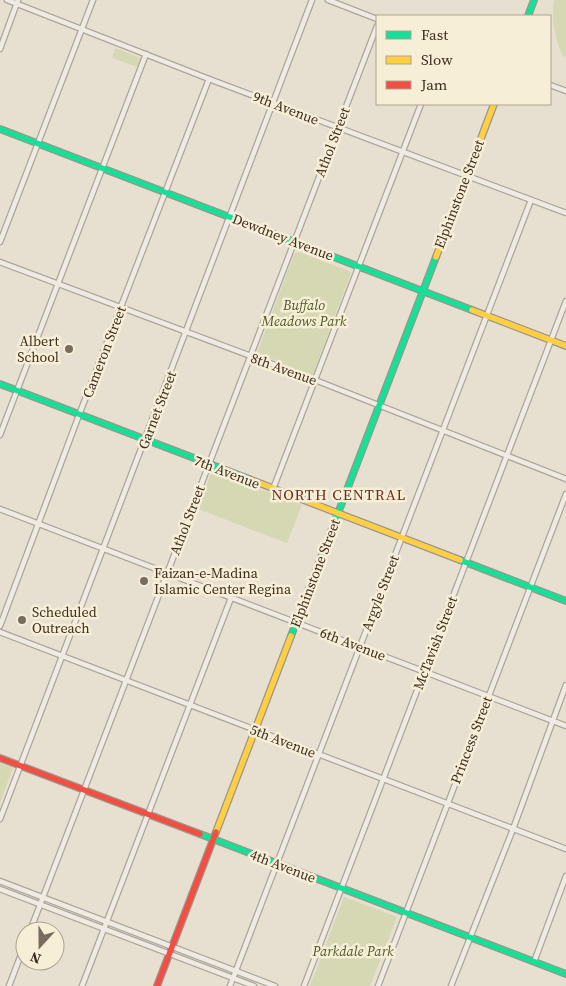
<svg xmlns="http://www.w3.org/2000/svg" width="566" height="986" font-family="'Source Serif 4',serif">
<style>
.green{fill:#d6d7b3}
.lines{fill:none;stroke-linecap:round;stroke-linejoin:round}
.street-casing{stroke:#ada599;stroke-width:7}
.fast-casing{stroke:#9c958a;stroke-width:8}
.slow-casing{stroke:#9c958a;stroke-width:8}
.jam-casing{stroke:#9c958a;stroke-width:8}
.street{stroke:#efebe3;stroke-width:4.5}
.fast{stroke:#16e098;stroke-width:5.5}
.slow{stroke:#ffcf43;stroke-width:5.5}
.jam{stroke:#f24e42;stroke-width:5.5}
.poi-dot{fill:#786c5e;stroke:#f7eed8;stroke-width:2}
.labels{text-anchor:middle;stroke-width:5;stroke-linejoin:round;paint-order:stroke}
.street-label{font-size:14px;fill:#3d2e20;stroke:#f7eed8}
.park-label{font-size:14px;font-style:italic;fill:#4d5a26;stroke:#f7eed8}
.poi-label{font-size:14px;fill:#3d2e20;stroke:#f7eed8;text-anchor:start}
.neighbourhood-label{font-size:15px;letter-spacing:1px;fill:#6b2e1e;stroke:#f7eed8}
</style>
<rect width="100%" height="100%" fill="#e7e0d1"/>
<g class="green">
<path d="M554 0H566V56L563 57C555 38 551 21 554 0Z"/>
<path d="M115 48 141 58 137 67 112 58Z"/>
<path d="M299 252 349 271 351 273 313 374 311 375 257 353 294 254Z"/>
<path d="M212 471 302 505 287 543 198 509Z"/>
<path d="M0 763 13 768 0 803Z"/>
<path d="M344 897 397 917 370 986H310Z"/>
</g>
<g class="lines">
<g class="street-casing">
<g id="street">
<path d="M7 0 209 79 566 213"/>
<path d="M328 0 377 19"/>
<path d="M0 49 18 0"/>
<path d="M550 85 566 91"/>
<path d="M0 242 93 0"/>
<path d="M0 262 315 380 566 479"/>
<path d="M0 435 146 54"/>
<path d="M273 489 421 104"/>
<path d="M0 509 566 726"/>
<path d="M0 626 79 415 209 79"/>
<path d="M0 632 566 849"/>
<path d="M0 819 312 0"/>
<path d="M0 881 275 986"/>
<path d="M0 889 254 986"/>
<path d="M30 931 377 26"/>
<path d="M534 962 566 876"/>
<path d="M9 986 25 944"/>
<path d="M82 986 231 598"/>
<path d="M230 986 531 200"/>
<path d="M304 986 566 301"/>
<path d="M378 986 566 494"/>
<path d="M451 986 513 829 566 685"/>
</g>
</g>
<g class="fast-casing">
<g id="fast">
<path d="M528 16 534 0"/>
<path d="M0 129 472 310"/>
<path d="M0 384 249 479"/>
<path d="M460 560 566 601"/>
<path d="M291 636 436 257"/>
<path d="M200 834 566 974"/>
</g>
</g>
<g class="slow-casing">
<g id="slow">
<path d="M436 257 494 104"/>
<path d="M472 310 566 346"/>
<path d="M249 479 460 560"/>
<path d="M216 832 291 636"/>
</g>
</g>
<g class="jam-casing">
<g id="jam">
<path d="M0 758 200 834"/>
<path d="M157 986 216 832"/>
</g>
</g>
<use href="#street" class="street"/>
<use href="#fast" class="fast"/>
<use href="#slow" class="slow"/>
<use href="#jam" class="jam"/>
</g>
<g class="poi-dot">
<circle cx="69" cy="349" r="5"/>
<circle cx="144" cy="581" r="5"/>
<circle cx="22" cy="620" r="5"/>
</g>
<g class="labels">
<g class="street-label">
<text transform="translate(286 108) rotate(21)" y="5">9th Avenue</text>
<text transform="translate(332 142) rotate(-69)" y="5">Athol Street</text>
<text transform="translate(459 194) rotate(-69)" y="5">Elphinstone Street</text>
<text transform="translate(283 237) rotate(21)" y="5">Dewdney Avenue</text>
<text transform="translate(104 352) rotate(-69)" y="5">Cameron Street</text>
<text transform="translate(284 369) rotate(20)" y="5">8th Avenue</text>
<text transform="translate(157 410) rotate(-69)" y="5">Garnet Street</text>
<text transform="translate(227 472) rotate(21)" y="5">7th Avenue</text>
<text transform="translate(187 520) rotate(-69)" y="5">Athol Street</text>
<text transform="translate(315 573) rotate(-69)" y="5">Elphinstone Street</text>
<text transform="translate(380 593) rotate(-69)" y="5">Argyle Street</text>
<text transform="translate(435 643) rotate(-69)" y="5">McTavish Street</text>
<text transform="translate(353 644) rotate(21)" y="5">6th Avenue</text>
<text transform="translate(471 740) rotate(-69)" y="5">Princess Street</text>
<text transform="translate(283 741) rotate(21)" y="5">5th Avenue</text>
<text transform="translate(283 866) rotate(21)" y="5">4th Avenue</text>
</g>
<g class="park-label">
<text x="304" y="310">Buffalo<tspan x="304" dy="16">Meadows Park</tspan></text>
<text x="353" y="956">Parkdale Park</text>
</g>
<g class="poi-label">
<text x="59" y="346" text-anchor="end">Albert<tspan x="59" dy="16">School</tspan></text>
<text x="154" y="578">Faizan-e-Madina<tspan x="154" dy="16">Islamic Center Regina</tspan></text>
<text x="32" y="617">Scheduled<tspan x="32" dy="16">Outreach</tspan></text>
</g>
<g class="neighbourhood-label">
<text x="339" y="500">NORTH CENTRAL</text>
</g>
</g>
<rect x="376" y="15" width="175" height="90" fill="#f7eed8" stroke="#ada18e"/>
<rect x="386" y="31" width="25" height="8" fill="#16e098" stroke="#ada18e"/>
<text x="421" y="40" font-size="15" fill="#3d2e20">Fast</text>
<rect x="386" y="56" width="25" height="8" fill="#ffcf43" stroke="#ada18e"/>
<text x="421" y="65" font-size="15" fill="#3d2e20">Slow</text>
<rect x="386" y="81" width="25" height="8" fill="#f24e42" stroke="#ada18e"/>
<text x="421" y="90" font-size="15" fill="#3d2e20">Jam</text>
<g transform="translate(40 946) rotate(201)"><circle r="24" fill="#f7eed8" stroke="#ada18e"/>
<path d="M0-4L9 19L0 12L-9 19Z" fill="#786c5e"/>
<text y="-8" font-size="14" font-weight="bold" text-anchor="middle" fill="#3d2e20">N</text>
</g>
</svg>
